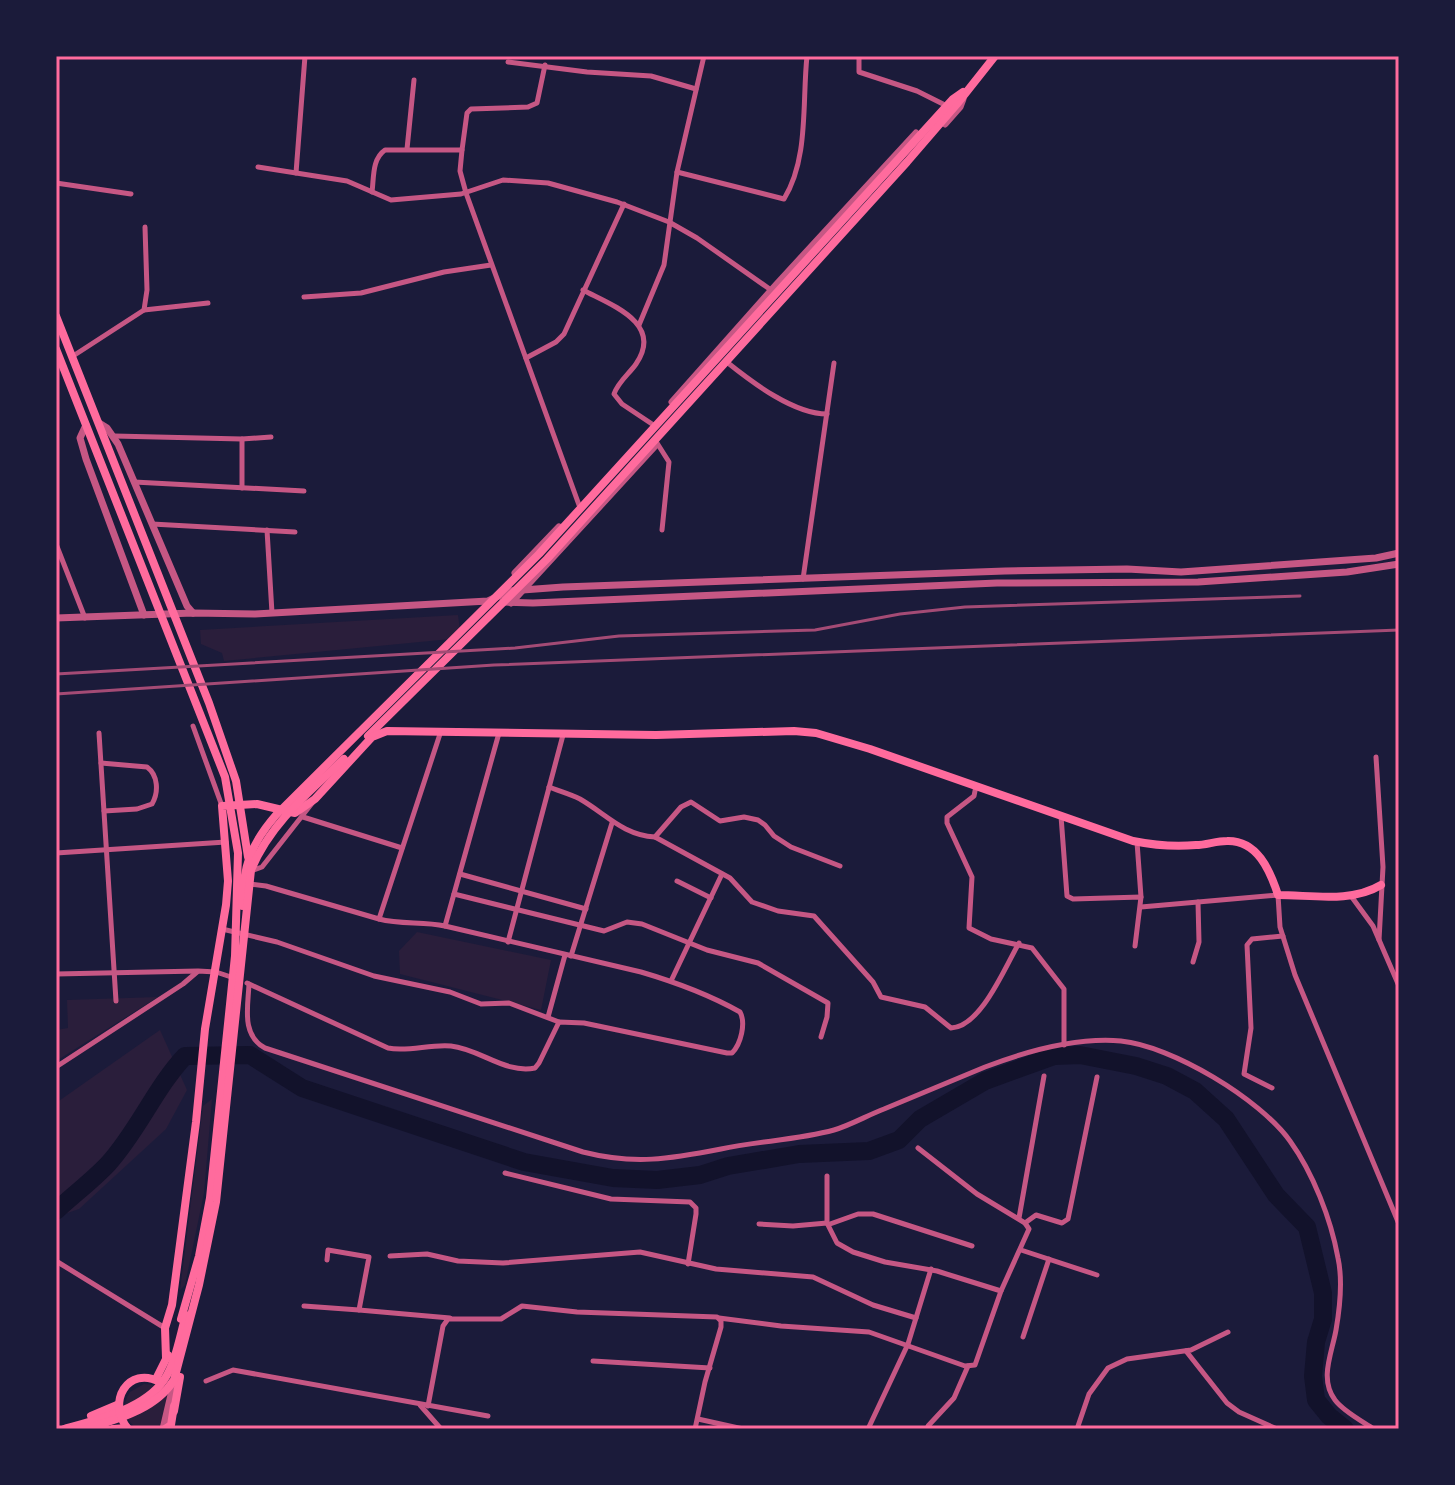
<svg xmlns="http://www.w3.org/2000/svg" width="1455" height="1485" font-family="'IBM Plex Sans',sans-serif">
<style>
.green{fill:#2a1e3b}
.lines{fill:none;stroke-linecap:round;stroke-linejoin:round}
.river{stroke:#12122b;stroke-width:18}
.minor{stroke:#c65784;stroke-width:5}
.tertiary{stroke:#c65784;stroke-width:7}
.secondary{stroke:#ff6b9d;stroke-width:8}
.rail{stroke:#a44b75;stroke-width:3}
.neatline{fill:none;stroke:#ff6b9d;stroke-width:3}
</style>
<rect width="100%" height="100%" fill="#1b1b3a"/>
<g class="green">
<path d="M458 615 461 638 224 661 222 653 201 644 200 630Z"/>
<path d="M417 932 551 960 541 1010 400 974 399 951Z"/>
<path d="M158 997 56 1061V1030L68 1028 67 1000Z"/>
<path d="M160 1030 187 1090 166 1129 79 1209 56 1217V1103Z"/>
<path d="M212 1099 204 1193 185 1285 180 1290 203 1106Z"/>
<path d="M144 1384 156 1385 168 1396 161 1426 155 1429 134 1426C123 1417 122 1404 130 1392Z"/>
</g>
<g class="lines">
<path class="river" d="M56 1211C73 1195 92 1181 108 1164 138 1131 155 1088 185 1056L250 1055 302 1088 524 1162 613 1178 657 1180 700 1175 728 1166 799 1154 869 1151 899 1140 920 1119 985 1081 1054 1056 1080 1055 1136 1066 1167 1076 1195 1091 1226 1119 1276 1195 1307 1227 1323 1293V1319L1316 1342 1313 1376 1316 1400 1329 1416 1345 1429"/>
<g class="minor">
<path d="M859 56V72L917 91 943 104"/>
<path d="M508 62 587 72 651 76 696 89"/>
<path d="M407 149 414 80"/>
<path d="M462 150 467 113 471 109 528 107 537 103 545 65"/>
<path d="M258 167 347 181 391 200 461 194 503 180 548 183 617 202 669 222 697 238 771 290"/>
<path d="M677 172 784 199C809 158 802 103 807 56"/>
<path d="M296 173 305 56"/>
<path d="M56 183 131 194"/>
<path d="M372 192C374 177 372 159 385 150H462L460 171 466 193 579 505"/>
<path d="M583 290C611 305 664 323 636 364 629 374 618 382 614 394L622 404 652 424"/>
<path d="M304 297 361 293 444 272 491 265"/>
<path d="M144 310 208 303"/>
<path d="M639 325 664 265 677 172 704 56"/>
<path d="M73 356 144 310 147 290 145 227"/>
<path d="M526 358 556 342 564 334 624 204"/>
<path d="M728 363C753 383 794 414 827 414"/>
<path d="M114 436 242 439 271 437"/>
<path d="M657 443 669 462 662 530"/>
<path d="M134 482 304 491"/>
<path d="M242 488V439"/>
<path d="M152 524 295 532"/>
<path d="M267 530 272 613"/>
<path d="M56 544 85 618"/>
<path d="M803 579 834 363"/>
<path d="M193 726 222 806"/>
<path d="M99 733 116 1001"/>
<path d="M1376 757 1383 867 1379 940"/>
<path d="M101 763 147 767C158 775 159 792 152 804L137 809 104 811"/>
<path d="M976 786 974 796 947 817V823L972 877 969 928 991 939 1032 948 1064 989V1045"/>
<path d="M549 787C559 791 570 794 580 799 606 814 623 835 655 837L681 807 691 802 720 821 744 817 758 820 765 825 774 836 791 847 840 866"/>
<path d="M1061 816 1067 896 1073 899 1141 897 1135 946"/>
<path d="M303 817 402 848"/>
<path d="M655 837 730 878 752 902 778 911 814 916 873 982 881 997 925 1007 951 1028C981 1027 1005 967 1019 943"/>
<path d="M1137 842 1141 897"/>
<path d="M56 853 226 842"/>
<path d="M251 871 262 867 313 802"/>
<path d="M460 874 586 909"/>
<path d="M677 881 711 898"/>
<path d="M249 884 266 886 379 919 441 731"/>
<path d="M454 894 604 931 627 922 642 924 707 950 758 963 828 1003 827 1017 821 1037"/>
<path d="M1351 896 1373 926 1399 986"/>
<path d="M1141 907 1278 895 1280 927 1295 975 1399 1224"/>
<path d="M445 926 499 733"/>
<path d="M222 929 277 942 374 976 450 992 481 1004 509 1003 559 1022"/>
<path d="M508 942 563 735"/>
<path d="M571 956 612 823"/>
<path d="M1193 962 1199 942 1198 902"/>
<path d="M56 974 198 971 216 972 234 978"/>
<path d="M671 981 722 874"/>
<path d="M247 983 388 1048C408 1052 430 1044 451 1046 480 1049 505 1074 535 1068L539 1063 559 1022 584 1023 727 1053H732C741 1044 746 1023 740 1012 708 994 675 982 641 972L445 926C423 921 401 925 379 919"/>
<path d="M249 984C248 1007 241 1035 265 1048L583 1152C634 1165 670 1159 721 1149 758 1141 797 1140 834 1130 851 1125 868 1115 884 1109 918 1095 951 1081 985 1067 1027 1051 1076 1037 1121 1041 1172 1046 1260 1099 1290 1141 1313 1173 1331 1219 1338 1258 1343 1281 1340 1307 1336 1330 1332 1353 1319 1379 1335 1400 1344 1412 1362 1421 1374 1429"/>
<path d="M548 1017 565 955"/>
<path d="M56 1067 183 984 197 972"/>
<path d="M1272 1088 1244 1074 1251 1028 1247 945 1252 939 1283 936"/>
<path d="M505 1173 611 1199 690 1202 696 1208V1214L688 1264"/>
<path d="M827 1176V1223"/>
<path d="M1019 1218 1044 1076"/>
<path d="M1025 1223 1036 1215 1062 1223 1068 1219 1097 1077"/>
<path d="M759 1224 793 1226 827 1223 837 1243 853 1252 885 1262 937 1271 1001 1291"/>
<path d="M830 1224 858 1214H873L972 1246"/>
<path d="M1021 1250 1097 1275"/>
<path d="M390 1256 427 1254 458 1261 503 1263 640 1252 716 1269 813 1277 873 1305 916 1318"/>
<path d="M327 1260 328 1250 369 1257 359 1310 450 1318"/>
<path d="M56 1261 165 1328"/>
<path d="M304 1306 359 1310"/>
<path d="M719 1318 781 1326 869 1332 965 1366 975 1365 1001 1291 1029 1229 1025 1223 977 1194 918 1148"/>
<path d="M1023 1337 1049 1259"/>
<path d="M1186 1351 1227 1403 1239 1412 1277 1429"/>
<path d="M593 1361 710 1368"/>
<path d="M206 1381 233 1370 488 1416"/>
<path d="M420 1405 441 1429"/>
<path d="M428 1406 443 1326 448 1319H501L522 1306 577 1312 717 1317 721 1321V1327L705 1382 695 1429"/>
<path d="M698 1419 743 1429"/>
<path d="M928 1426 954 1398 968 1366"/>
<path d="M626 1429H638"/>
<path d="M868 1429 908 1344 931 1269"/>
<path d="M1077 1429 1089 1394 1108 1368 1127 1359 1191 1350 1228 1332"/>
</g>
<g class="tertiary">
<path d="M945 124 960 107 963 99"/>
<path d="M672 402 776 285 916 133"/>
<path d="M99 423 107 428 118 444 187 606 193 613"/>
<path d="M86 425 80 438 86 459 144 615"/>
<path d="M515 573 559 527"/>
<path d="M503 602 533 603 997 583 1198 582 1347 572 1399 564"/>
<path d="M511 603 656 445"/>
<path d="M56 618 193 613 255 614 488 601 509 591 563 587 1005 571 1127 569 1181 572 1376 558 1399 553"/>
<path d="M163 1429 174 1382"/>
</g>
<g class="secondary">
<path d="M56 316 209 703 236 781 248 857"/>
<path d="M56 349 225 777 238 853 235 956 210 1198 199 1256 181 1319"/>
<path d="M368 736 547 559 907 162 957 104 995 56"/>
<path d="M242 906C243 867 250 845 276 815L539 554 953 99 963 92"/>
<path d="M166 1358 165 1328 172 1305 196 1122 205 1029 226 905 228 881 222 806 257 804 295 813 315 799 372 737 387 731 656 735 794 731 816 733 870 749 1133 841C1153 845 1175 847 1196 845 1206 845 1216 841 1227 841 1257 840 1270 870 1278 895 1312 895 1351 903 1381 885"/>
<path d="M156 1379 168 1355"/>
<path d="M174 1411 180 1377"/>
<path d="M91 1416 117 1405"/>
<path d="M64 1429C97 1420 144 1409 164 1380 176 1362 180 1335 186 1315"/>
<path d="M85 1429C117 1419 155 1410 174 1380L199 1285 216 1202 251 870C270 824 308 793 344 759"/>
<path d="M113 1429 127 1428"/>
<path d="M128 1429C106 1402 128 1365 160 1382"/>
<path d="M165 1429 171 1425 174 1406"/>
</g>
<g class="rail">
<path d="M56 674 515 648 619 636 815 630 900 614 965 607 1300 596"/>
<path d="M56 694 494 665 1399 630"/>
</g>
</g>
<rect width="1455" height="1485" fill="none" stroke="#1b1b3a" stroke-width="116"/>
<rect x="58" y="58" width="1339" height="1369" class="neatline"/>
</svg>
